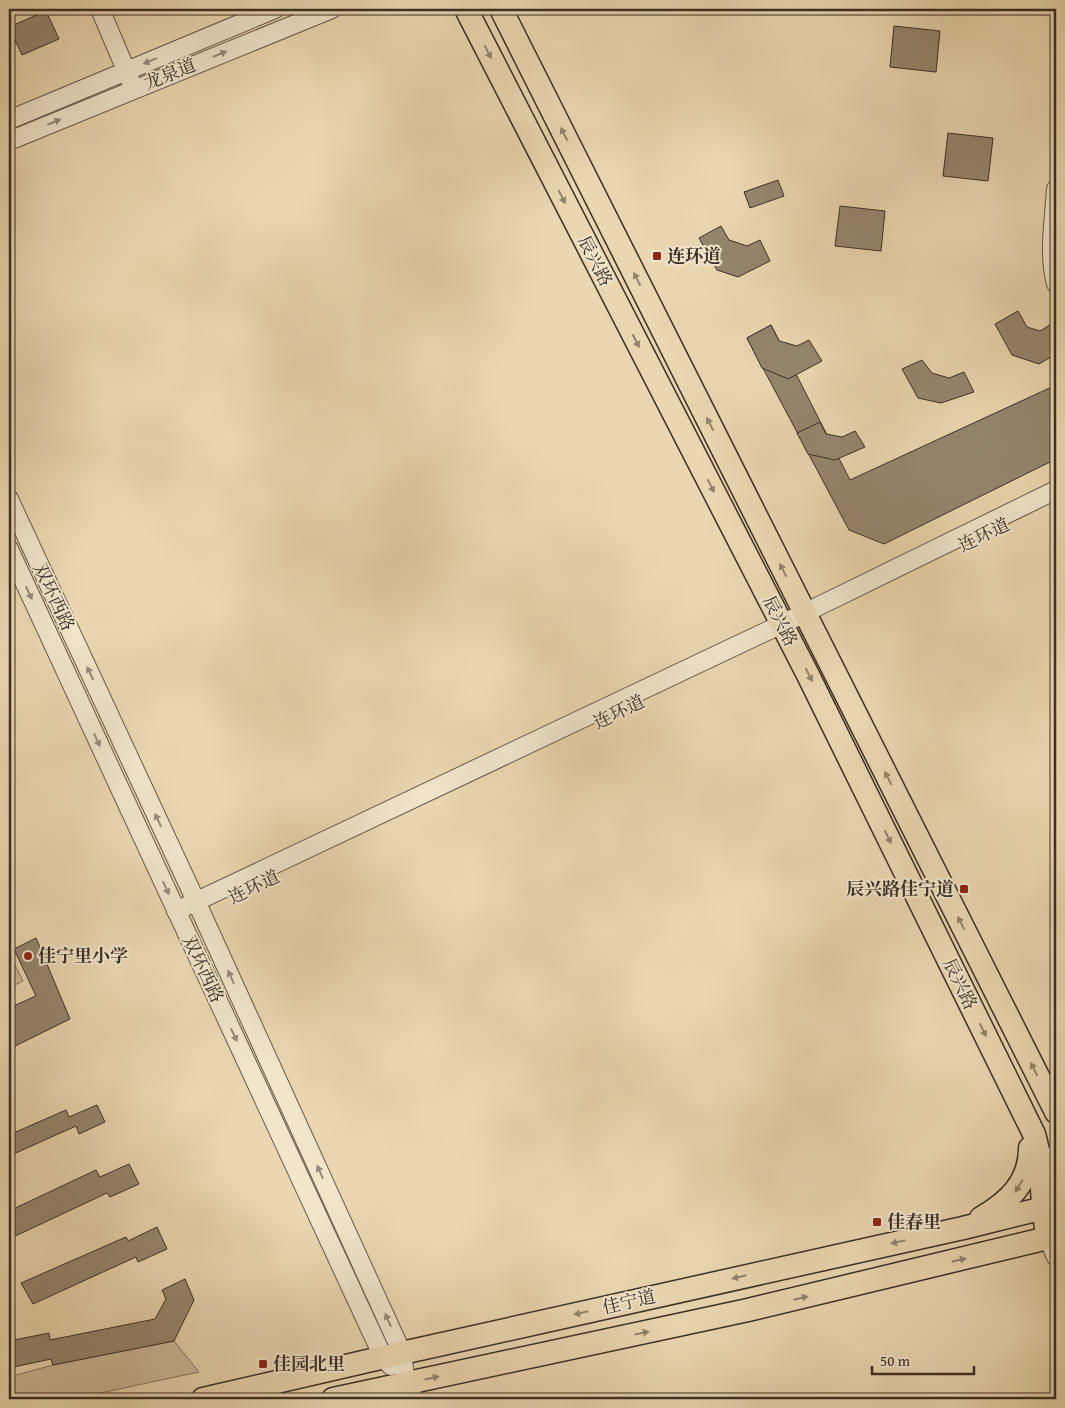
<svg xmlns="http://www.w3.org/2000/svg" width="1065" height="1408" font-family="'Gentium Book Plus','Noto Serif SC',serif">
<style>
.green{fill:#ccba9a;stroke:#837460}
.building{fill:#96866f;stroke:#3a2f27}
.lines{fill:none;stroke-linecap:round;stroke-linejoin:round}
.minor-casing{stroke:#66594a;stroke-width:20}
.major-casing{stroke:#3a2f27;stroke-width:25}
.minor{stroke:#f1e5cc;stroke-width:18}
.major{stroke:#ead7b1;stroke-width:22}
.oneway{fill:#92836c}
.oneway2{fill:#968a7a}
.poi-dot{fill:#8f2418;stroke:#f1e5cc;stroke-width:2}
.labels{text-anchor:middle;stroke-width:4;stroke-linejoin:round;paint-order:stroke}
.street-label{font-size:18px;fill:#3a2f27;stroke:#f1e5cc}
.poi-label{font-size:18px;font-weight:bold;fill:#3a2f27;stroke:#f1e5cc;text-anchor:start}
</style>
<rect width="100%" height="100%" fill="#ead7b1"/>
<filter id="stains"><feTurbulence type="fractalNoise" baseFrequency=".004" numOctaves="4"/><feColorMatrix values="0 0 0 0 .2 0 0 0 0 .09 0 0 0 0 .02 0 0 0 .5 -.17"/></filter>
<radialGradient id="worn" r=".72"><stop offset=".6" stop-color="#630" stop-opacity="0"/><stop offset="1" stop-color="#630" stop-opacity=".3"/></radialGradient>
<g class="green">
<path d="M10 955 23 981 9 988V956Z"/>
<path d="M174 1341 199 1372 72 1399H9V1377L53 1365Z"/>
</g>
<g class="building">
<path d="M9 9H21L9 14Z"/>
<path d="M46 11 59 39 22 55 9 27Z"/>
<path d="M894 26 940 31 936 72 890 67Z"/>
<path d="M948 133 993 138 988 181 943 176Z"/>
<path d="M778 180 784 196 750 208 744 192Z"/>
<path d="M840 206 885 211 881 251 835 246Z"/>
<path d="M721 226 729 240 747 246 760 240 770 261 738 277 717 270 699 238Z"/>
<path d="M1018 311 1027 327 1040 331 1053 323 1056 328V354L1039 364 1012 355 995 324Z"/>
<path d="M771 325 850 480 1056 385V459L884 544 849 530 747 338Z"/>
<path d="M771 325 779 341 797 346 809 340 822 361 788 379 762 368 747 338Z"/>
<path d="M922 360 932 373 949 378 964 372 974 392 941 403 918 398 902 369Z"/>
<path d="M820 422 826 434 842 437 855 431 865 447 835 460 808 454 797 433Z"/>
<path d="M36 938 70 1019 9 1049V1008L36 996 14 949Z"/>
<path d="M97 1105 105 1122 79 1134 76 1126 9 1156V1135L66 1110 69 1117Z"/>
<path d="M129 1164 139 1184 110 1197 107 1193 9 1239V1211L96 1170 100 1177Z"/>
<path d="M157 1227 167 1249 138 1262 136 1257 33 1304 21 1283 126 1237 128 1241Z"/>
<path d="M185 1279 194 1300 174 1341 53 1365 51 1359 9 1368V1341L49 1333 50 1340 155 1319 166 1299 162 1290Z"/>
</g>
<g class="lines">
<g class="minor-casing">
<g id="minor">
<path d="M100 9 131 82"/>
<path d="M9 120 275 9"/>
<path d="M9 141 332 9"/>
<path d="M1056 189C1054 220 1048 254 1056 284"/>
<path d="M9 499 201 912 402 1353 406 1383 414 1399"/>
<path d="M9 549 383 1357 391 1366"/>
<path d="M176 911 782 624 1056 490"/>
<path d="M1039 1170 1056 1153"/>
<path d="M1048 1238 1056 1257"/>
</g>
</g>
<g class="major-casing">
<g id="major">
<path d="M466 9 808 675 1034 1134C1044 1168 1040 1204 1048 1238"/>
<path d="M501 9 1056 1112"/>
<path d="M981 1218C1009 1202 1030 1182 1030 1148"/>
<path d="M203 1399 402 1353 963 1228 1056 1205"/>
<path d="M333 1399 748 1310 1056 1236"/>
</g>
</g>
<use href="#minor" class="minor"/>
<use href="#major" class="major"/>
</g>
<defs><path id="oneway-solid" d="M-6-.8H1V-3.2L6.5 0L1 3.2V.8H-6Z" transform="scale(1.25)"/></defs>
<g class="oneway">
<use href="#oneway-solid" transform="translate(488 52) rotate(63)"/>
<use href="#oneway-solid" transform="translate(564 134) rotate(-117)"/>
<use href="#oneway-solid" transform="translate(562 197) rotate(63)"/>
<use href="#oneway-solid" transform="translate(637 279) rotate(-117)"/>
<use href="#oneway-solid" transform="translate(636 341) rotate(63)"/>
<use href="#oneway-solid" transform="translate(710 424) rotate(-117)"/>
<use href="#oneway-solid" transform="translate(711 486) rotate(63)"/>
<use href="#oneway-solid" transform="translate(783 570) rotate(-117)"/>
<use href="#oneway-solid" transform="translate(809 675) rotate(63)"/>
<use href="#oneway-solid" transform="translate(888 778) rotate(-117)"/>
<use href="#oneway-solid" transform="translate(888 837) rotate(64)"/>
<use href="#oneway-solid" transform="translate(961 923) rotate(-117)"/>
<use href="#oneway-solid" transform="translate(983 1030) rotate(64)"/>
<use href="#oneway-solid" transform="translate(1034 1069) rotate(-117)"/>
<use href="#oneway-solid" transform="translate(1019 1186) rotate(121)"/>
<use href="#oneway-solid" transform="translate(898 1242) rotate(167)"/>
<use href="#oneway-solid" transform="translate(959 1260) rotate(-13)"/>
<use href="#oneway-solid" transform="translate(739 1277) rotate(167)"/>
<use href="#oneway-solid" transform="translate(801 1298) rotate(-13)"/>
<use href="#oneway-solid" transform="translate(581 1313) rotate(167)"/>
<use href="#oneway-solid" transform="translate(642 1333) rotate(-12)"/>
<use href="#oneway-solid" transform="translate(432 1378) rotate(-12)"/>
</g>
<g class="oneway2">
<use href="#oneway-solid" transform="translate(220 54) rotate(-22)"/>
<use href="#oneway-solid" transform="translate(150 61) rotate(157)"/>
<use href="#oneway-solid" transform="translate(54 122) rotate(-23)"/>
<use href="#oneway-solid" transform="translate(29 593) rotate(65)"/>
<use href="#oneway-solid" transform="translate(90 673) rotate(-115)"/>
<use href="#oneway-solid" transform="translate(97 740) rotate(65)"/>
<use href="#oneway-solid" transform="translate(158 820) rotate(-115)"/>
<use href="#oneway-solid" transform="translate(166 888) rotate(65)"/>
<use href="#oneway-solid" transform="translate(231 977) rotate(-114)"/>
<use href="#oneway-solid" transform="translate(234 1035) rotate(65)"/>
<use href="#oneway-solid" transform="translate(320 1172) rotate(-114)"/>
<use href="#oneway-solid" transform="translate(388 1320) rotate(-114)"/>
</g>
<g class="poi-dot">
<rect x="652" y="251" width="10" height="10" rx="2.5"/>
<rect x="959" y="884" width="10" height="10" rx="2.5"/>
<circle cx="28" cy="956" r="5"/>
<rect x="872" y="1217" width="10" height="10" rx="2.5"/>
<rect x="258" y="1359" width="10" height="10" rx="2.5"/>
</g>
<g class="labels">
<g class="street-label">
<text transform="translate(170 74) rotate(-22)" y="6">龙泉道</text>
<text transform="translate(595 261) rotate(63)" y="6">辰兴路</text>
<text transform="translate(984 535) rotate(-26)" y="6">连环道</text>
<text transform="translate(54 597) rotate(65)" y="6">双环西路</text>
<text transform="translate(780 621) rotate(63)" y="6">辰兴路</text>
<text transform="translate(619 712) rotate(-26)" y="6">连环道</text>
<text transform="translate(254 887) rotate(-26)" y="6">连环道</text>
<text transform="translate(203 969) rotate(65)" y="6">双环西路</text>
<text transform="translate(960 984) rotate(64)" y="6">辰兴路</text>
<text transform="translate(629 1302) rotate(-13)" y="6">佳宁道</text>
</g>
<g class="poi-label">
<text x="667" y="262">连环道</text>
<text x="954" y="895" text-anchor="end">辰兴路佳宁道</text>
<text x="38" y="962">佳宁里小学</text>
<text x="887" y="1228">佳春里</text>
<text x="273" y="1370">佳园北里</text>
</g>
</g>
<rect width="1065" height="1408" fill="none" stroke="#ead7b1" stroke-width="30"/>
<rect x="10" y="10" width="1045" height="1388" fill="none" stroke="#3a2f27" stroke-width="2.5"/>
<rect x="15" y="15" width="1035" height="1378" fill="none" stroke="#3a2f27"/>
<path d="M872 1366v8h102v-8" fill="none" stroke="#3a2f27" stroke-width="2.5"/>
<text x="880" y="1366" font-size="15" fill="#3a2f27" stroke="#f1e5cc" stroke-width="4" paint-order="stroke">50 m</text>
<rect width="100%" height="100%" filter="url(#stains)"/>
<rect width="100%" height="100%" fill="url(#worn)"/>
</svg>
